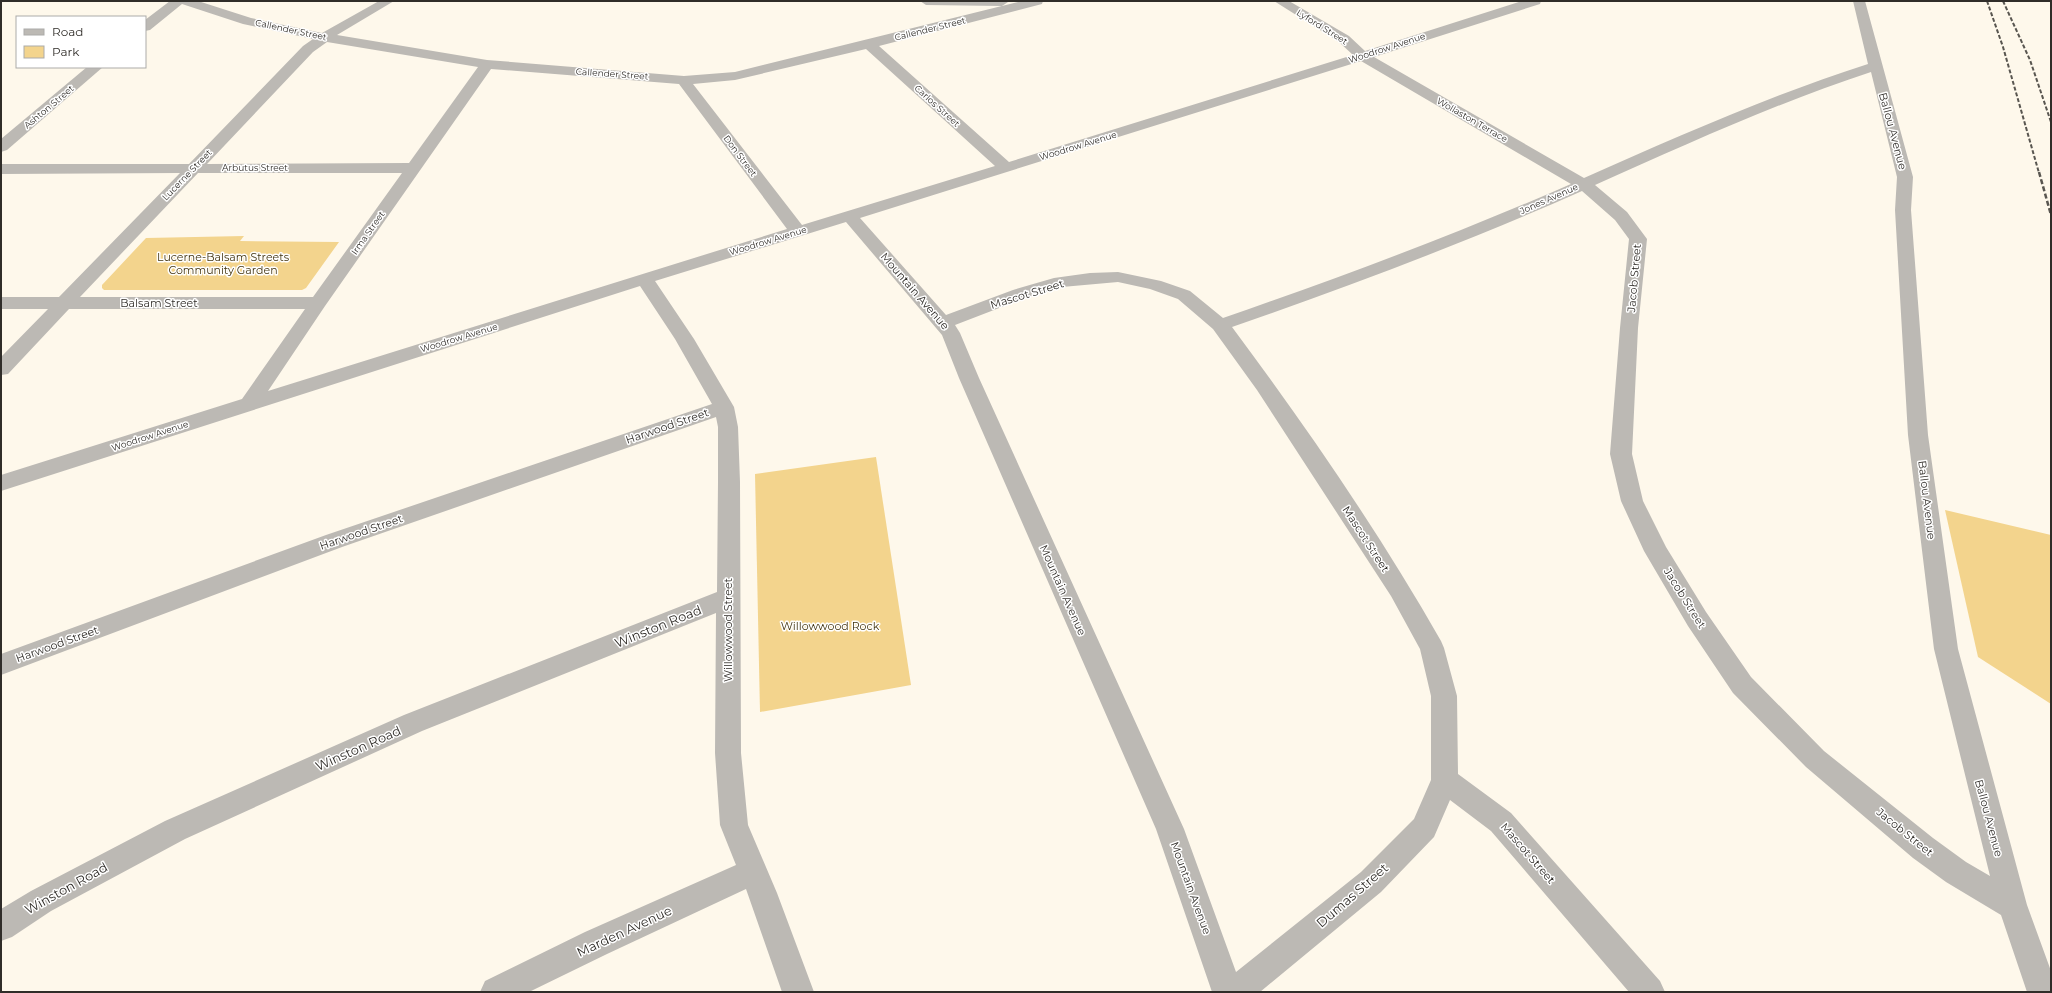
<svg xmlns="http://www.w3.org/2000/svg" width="2052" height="993" font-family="Montserrat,sans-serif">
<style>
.green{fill:#f3d48d}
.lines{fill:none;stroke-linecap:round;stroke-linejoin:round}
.minor{fill:#bcb9b4;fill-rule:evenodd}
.rail-far1{stroke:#595650;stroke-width:2;stroke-dasharray:4 2;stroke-linecap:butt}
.rail{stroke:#595650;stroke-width:2.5;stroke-dasharray:5 2.5;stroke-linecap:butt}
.labels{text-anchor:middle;stroke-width:3;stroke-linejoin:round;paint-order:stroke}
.far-street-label{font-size:9px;fill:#302d29;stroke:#fff}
.street-label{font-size:11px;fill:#302d29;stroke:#fff}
.park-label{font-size:11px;fill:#423410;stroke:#fff}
.near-street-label{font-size:13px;fill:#302d29;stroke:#fff}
</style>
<rect width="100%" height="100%" fill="#fef8eb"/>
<g class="green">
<path d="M244 236 240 241 339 242 306 288 302 290H104L102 288V285L146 238Z"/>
<path d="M876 457 911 685 760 712 755 474Z"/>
<path d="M1945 510 2051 535V704L1978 657Z"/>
</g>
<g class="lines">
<g class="minor">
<path d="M170 1H198L251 18 322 33 379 1H394L337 35 487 60 684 76 735 72 1022 1H1043L1042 4 879 46 1009 162 1353 55 1339 42 1274 1H1289L1349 36 1365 51 1522 1H1541L1540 4 1374 57 1584 178C1677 137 1771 95 1868 64L1853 1H1865L1913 177 1911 210 1928 435 1958 649 2027 905 2051 971V992H2027L2001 915 1946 882 1913 858 1806 767 1733 693 1688 626 1644 551 1621 501 1610 454 1620 328 1629 239 1615 220 1582 191C1467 242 1350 286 1232 327 1307 428 1379 532 1441 641L1444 648 1457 696 1458 774 1511 813 1660 981 1665 992H1629L1491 831 1450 800 1434 837 1381 892 1260 992H1212L1156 829 959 378 942 335 846 222 655 281 694 339 734 407 738 427 740 482 741 753 748 825 777 893 814 992H782L746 889 607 954 529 992H480L485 981 585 932 736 865 720 825 715 753 716 613 422 731 185 839 51 911 12 937 1 941V909L31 891 165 821 404 715 717 592 718 482V427L716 417 342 547 1 675V654L326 535 712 404 675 339 640 286 1 491V475L242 399 305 309H69L8 374 1 375V357L48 309H1V297H59L180 173 1 174V164H189L303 46 313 39 243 24 182 4 150 30 145 31V20ZM327 42 478 67 409 163 207 164 313 52ZM866 49 995 166 802 225 693 84 735 80ZM1361 61 1571 184C1457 234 1341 277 1223 318L1190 291 1161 281 1118 272 1090 273 1054 278 1013 290 946 315 860 218ZM491 69 679 84 787 229 268 391 325 306ZM1871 72 1897 177 1895 210 1908 435 1934 649 1990 876 1966 862 1933 838 1824 751 1751 677 1706 612 1666 547 1643 501 1632 454 1638 328 1647 239 1627 212 1595 185C1685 145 1776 103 1871 72ZM198 173H402L313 297H80ZM1118 282 1150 289 1178 299 1213 329 1257 390 1391 596 1420 649 1431 696V780L1414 819 1361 872 1236 972 1184 829 979 378 960 333 955 325 1025 298 1062 287Z"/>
<path d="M920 1H1008V2L1002 6 926 5Z"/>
<path d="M87 67H103L7 150 1 152V139Z"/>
</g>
<g class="rail-far1">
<path d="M1987 1 2003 47 2039 173"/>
<path d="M2003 1 2030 60 2051 122"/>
</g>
<path class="rail" d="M2039 172 2051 215"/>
</g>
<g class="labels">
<g class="far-street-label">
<text transform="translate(1322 27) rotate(32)" y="3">Lyford Street</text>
<text transform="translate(930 29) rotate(-14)" y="3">Callender Street</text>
<text transform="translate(291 30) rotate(12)" y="3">Callender Street</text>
<text transform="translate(1387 48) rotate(-18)" y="3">Woodrow Avenue</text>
<text transform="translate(612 74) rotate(4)" y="3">Callender Street</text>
<text transform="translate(937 106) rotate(42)" y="3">Carlos Street</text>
<text transform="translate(49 107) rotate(-40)" y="3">Ashton Street</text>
<text transform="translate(1472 120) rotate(30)" y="3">Wollaston Terrace</text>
<text transform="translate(1078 146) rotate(-17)" y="3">Woodrow Avenue</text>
<text transform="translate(740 156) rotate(53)" y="3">Don Street</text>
<text x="255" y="171">Arbutus Street</text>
<text transform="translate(187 175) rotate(-46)" y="3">Lucerne Street</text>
<text transform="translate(1549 199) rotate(-24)" y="3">Jones Avenue</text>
<text transform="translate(368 233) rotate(-55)" y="3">Irma Street</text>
<text transform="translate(768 241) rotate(-17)" y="3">Woodrow Avenue</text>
<text transform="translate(459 338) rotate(-17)" y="3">Woodrow Avenue</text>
<text transform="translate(150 436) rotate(-18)" y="3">Woodrow Avenue</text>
</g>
<g class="street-label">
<text transform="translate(1893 131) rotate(75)" y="4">Ballou Avenue</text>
<text transform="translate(1634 278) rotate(-85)" y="4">Jacob Street</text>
<text transform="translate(915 291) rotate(49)" y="4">Mountain Avenue</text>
<text transform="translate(1027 294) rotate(-17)" y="4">Mascot Street</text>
<text x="159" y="307">Balsam Street</text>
<text transform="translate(667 426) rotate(-19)" y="4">Harwood Street</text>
<text transform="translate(1927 500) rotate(83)" y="4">Ballou Avenue</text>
<text transform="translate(361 532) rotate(-19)" y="4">Harwood Street</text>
<text transform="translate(1366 539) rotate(57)" y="4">Mascot Street</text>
<text transform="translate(1063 590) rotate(66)" y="4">Mountain Avenue</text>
<text transform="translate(1685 598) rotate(58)" y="4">Jacob Street</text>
<text transform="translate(728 630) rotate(-90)" y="4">Willowwood Street</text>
<text transform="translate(57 644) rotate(-20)" y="4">Harwood Street</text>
<text transform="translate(1989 818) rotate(75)" y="4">Ballou Avenue</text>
<text transform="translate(1905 832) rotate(39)" y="4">Jacob Street</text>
<text transform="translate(1528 853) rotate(49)" y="4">Mascot Street</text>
<text transform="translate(1191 888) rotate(70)" y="4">Mountain Avenue</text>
</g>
<g class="park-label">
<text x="223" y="261">Lucerne-Balsam Streets<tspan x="223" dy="13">Community Garden</tspan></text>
<text x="830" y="630">Willowwood Rock</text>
</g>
<g class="near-street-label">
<text transform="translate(658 626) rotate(-22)" y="5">Winston Road</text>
<text transform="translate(358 748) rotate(-24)" y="5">Winston Road</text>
<text transform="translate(66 888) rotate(-29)" y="5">Winston Road</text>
<text transform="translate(1352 895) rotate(-41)" y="5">Dumas Street</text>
<text transform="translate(624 931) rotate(-25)" y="5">Marden Avenue</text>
</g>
</g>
<rect width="2052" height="993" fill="none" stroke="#302d29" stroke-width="4"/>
<rect x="16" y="16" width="130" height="52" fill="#ffffff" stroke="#acaba9"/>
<rect x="24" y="29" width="20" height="6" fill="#bcb9b4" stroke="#acaba9"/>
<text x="52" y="36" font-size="12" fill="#302d29">Road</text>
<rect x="24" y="46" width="20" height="12" fill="#f3d48d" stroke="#acaba9"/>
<text x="52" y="56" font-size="12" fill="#302d29">Park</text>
</svg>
